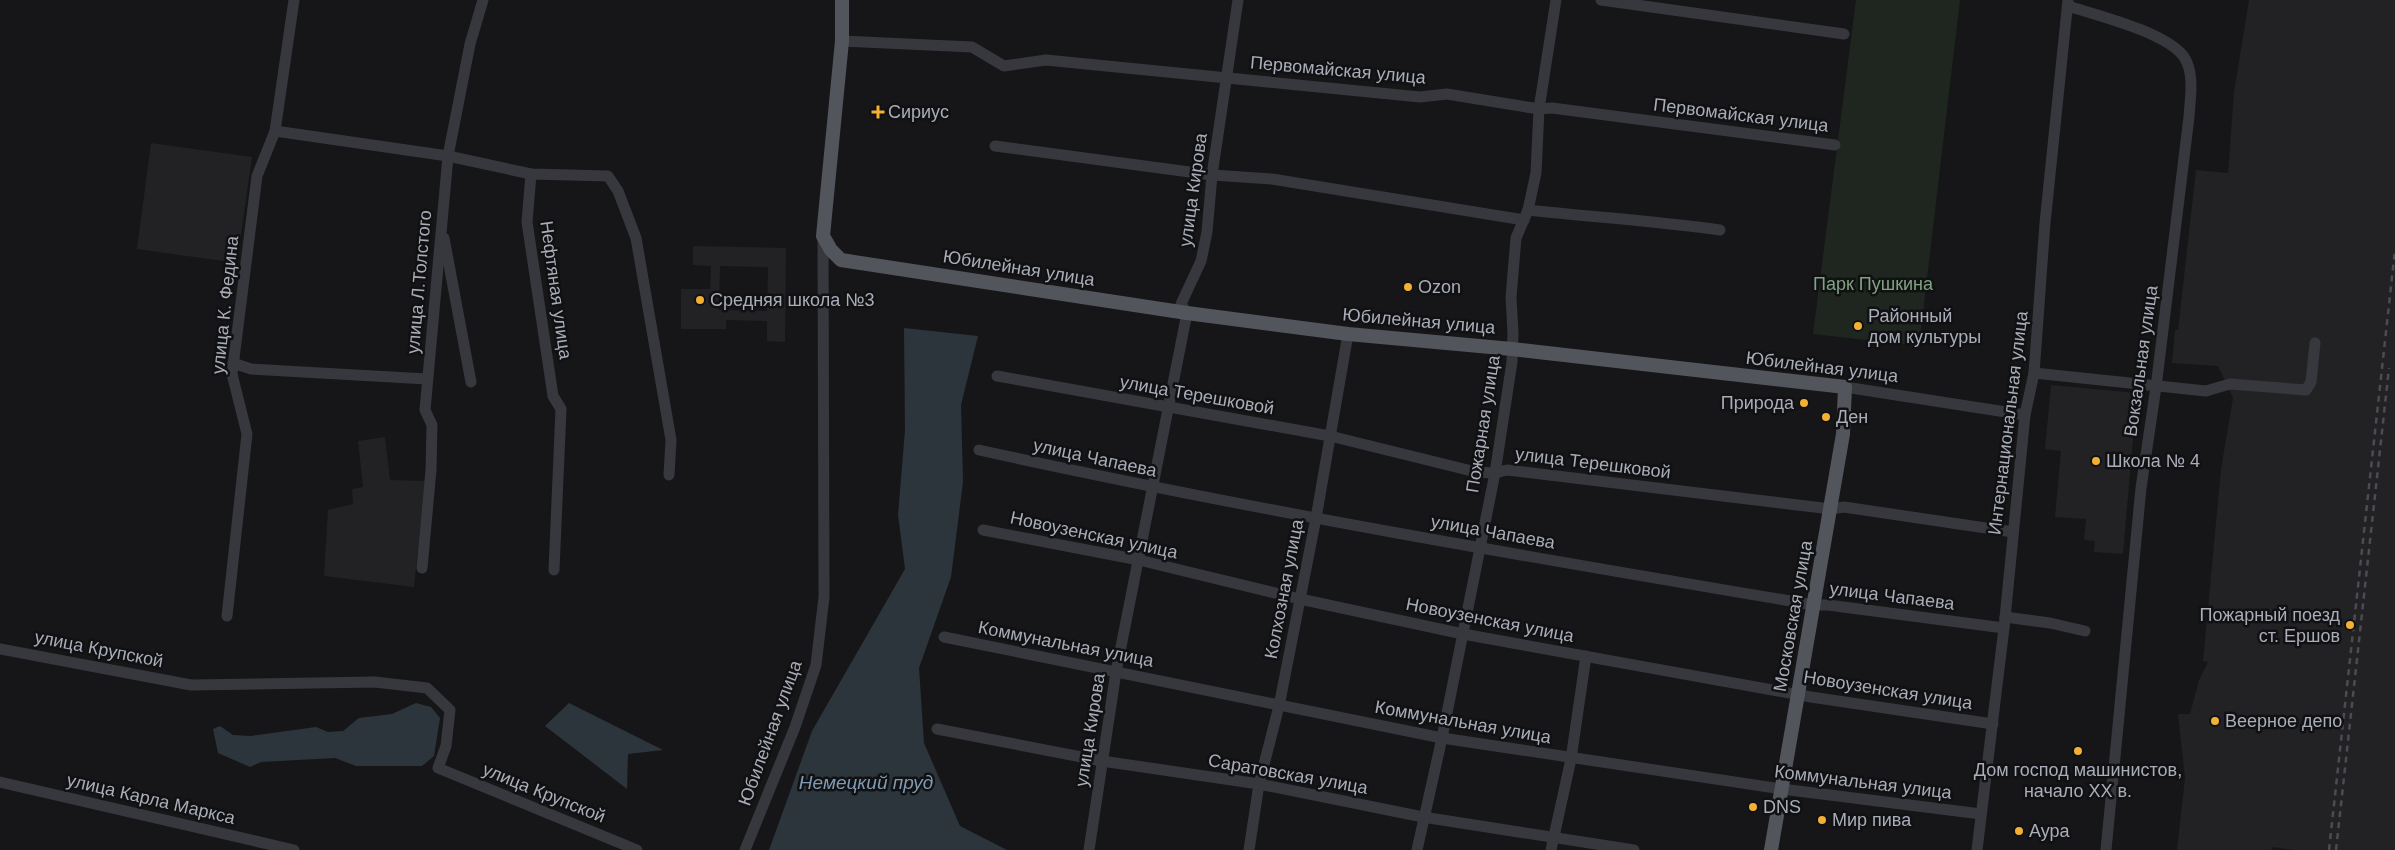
<svg xmlns="http://www.w3.org/2000/svg" width="2395" height="850" font-family="Helvetica,sans-serif">
<style>
.built{fill:#222225;fill-rule:evenodd}
.green{fill:#1e261f}
.water{fill:#2c353c}
.lines{fill:none;stroke-linecap:round;stroke-linejoin:round}
.minor{stroke:#37383d;stroke-width:11}
.major{stroke:#53555c;stroke-width:14}
.rail{stroke:#4a4c52;stroke-width:2.5;stroke-dasharray:6 5;stroke-linecap:butt}
.poi-dot{fill:#f2b134;stroke:#111113;stroke-width:2}
.labels{text-anchor:middle;stroke-width:5;stroke-linejoin:round;paint-order:stroke}
.street-label{font-size:18px;fill:#a8adb8;stroke:#111113}
.poi-label{font-size:18px;fill:#a8adb8;stroke:#111113;text-anchor:start}
.park-label{font-size:18px;fill:#7fa381;stroke:#111113}
.water-label{font-size:19px;font-style:italic;fill:#7f9bb3;stroke:#111113}
</style>
<rect width="100%" height="100%" fill="#161618"/>
<g class="built">
<path d="M2249 0H2395V850H2294L2273 847 2271 850H2177L2185 778 2178 714H2190L2199 680 2208 662 2203 661 2221 469 2233 398 2218 366 2172 363 2175 330H2178L2196 170 2228 173 2234 92Z"/>
<path d="M151 143 252 157 237 263 137 249Z"/>
<path d="M693 246 786 248 785 342 767 341V321L726 320V329H681V289H710L711 266 693 265ZM720 266 768 267 767 311 719 310Z"/>
<path d="M2051 385 2137 393 2123 554 2094 552 2095 541 2084 540 2086 519 2055 517 2061 451 2045 449Z"/>
<path d="M385 437 390 480 425 481 414 587 324 576 328 510 353 504 352 489 363 487 358 441Z"/>
</g>
<path class="green" d="M1856 0H1960L1919 346 1813 334Z"/>
<g class="water">
<path d="M904 328 978 336 961 405 963 482 951 577 919 668 924 743 960 826 1007 850H769L812 731 905 569 898 515 905 430Z"/>
<path d="M416 703 431 707 440 718 434 756 422 766H356L335 758 261 762 250 767 218 753 213 729 220 726 233 735 251 736 316 727 328 732 343 731 359 718 392 714Z"/>
<path d="M569 703 663 750 628 754 627 789 545 726Z"/>
</g>
<g class="lines">
<g class="minor">
<path d="M1601 0 1844 34"/>
<path d="M2068 6C2096 15 2166 32 2184 57 2195 73 2190 99 2189 117L2156 387 2141 488 2106 850"/>
<path d="M842 41 972 47 1004 66 1046 60 1420 97 1447 94 1539 109 1552 108 1835 145"/>
<path d="M275 131 448 156 531 174 608 176 618 191 636 238 671 440 669 475"/>
<path d="M995 146 1212 175 1272 179 1524 220"/>
<path d="M531 174 527 222 553 396 561 409 554 570"/>
<path d="M1528 210C1592 217 1656 221 1720 230"/>
<path d="M444 238 471 382"/>
<path d="M233 363 251 369 427 379"/>
<path d="M2034 373 2206 391 2230 384 2306 390 2311 382 2315 343"/>
<path d="M997 376 1330 436 1476 472 1495 473 1507 470 1831 509 1844 507 2013 532"/>
<path d="M1845 387 2025 415"/>
<path d="M979 450C1256 511 1535 558 1814 605H1828L2004 628"/>
<path d="M983 530 1139 560 1300 599 1463 634 1811 697 1993 724"/>
<path d="M422 568 431 470 432 425 425 410 448 156 470 44 483 0"/>
<path d="M227 616 247 434 232 374 257 176 275 131 294 0"/>
<path d="M2005 617 2050 623 2085 631"/>
<path d="M944 637 1442 738 1782 789 1981 814"/>
<path d="M0 649 191 685 375 682 427 688 450 710 446 746 438 768 637 850"/>
<path d="M937 729 1102 761 1259 784 1423 817 1634 850"/>
<path d="M0 782 294 850"/>
<path d="M745 850 795 727 816 665 824 597 823 236"/>
<path d="M1089 850 1116 672 1187 313 1181 304 1201 261 1207 232 1212 175 1238 0"/>
<path d="M1249 850 1259 784 1279 706 1316 518 1348 334"/>
<path d="M1417 850 1442 738 1495 473 1512 362 1513 333 1511 297 1516 238 1528 210 1536 173 1539 109 1556 0"/>
<path d="M1551 850 1571 759 1586 656"/>
<path d="M1977 850 2004 628 2025 415 2034 373 2045 223 2068 0"/>
</g>
<path class="major" d="M842 0V41L823 236 831 250 841 260 1187 313 1348 334 1512 349 1845 387 1843 434 1771 850"/>
<g class="rail">
<path d="M2329 850 2395 250"/>
<path d="M2336 850 2389 368"/>
</g>
</g>
<g class="poi-dot">
<path d="M875.5 104.5h5v5h5v5h-5v5h-5v-5h-5v-5h5z"/>
<circle cx="1408" cy="287" r="5"/>
<circle cx="700" cy="300" r="5"/>
<circle cx="1858" cy="326" r="5"/>
<circle cx="1804" cy="403" r="5"/>
<circle cx="1826" cy="417" r="5"/>
<circle cx="2096" cy="461" r="5"/>
<circle cx="2350" cy="625" r="5"/>
<circle cx="2215" cy="721" r="5"/>
<circle cx="2078" cy="751" r="5"/>
<circle cx="1753" cy="807" r="5"/>
<circle cx="1822" cy="820" r="5"/>
<circle cx="2019" cy="831" r="5"/>
</g>
<g class="labels">
<g class="street-label">
<text transform="translate(1338 70) rotate(5)" y="6">Первомайская улица</text>
<text transform="translate(1741 115) rotate(7)" y="6">Первомайская улица</text>
<text transform="translate(1193 190) rotate(-82)" y="6">улица Кирова</text>
<text transform="translate(1019 268) rotate(9)" y="6">Юбилейная улица</text>
<text transform="translate(419 282) rotate(-85)" y="6">улица Л.Толстого</text>
<text transform="translate(556 290) rotate(82)" y="6">Нефтяная улица</text>
<text transform="translate(225 305) rotate(-84)" y="6">улица К. Федина</text>
<text transform="translate(1419 321) rotate(5)" y="6">Юбилейная улица</text>
<text transform="translate(2141 361) rotate(-82)" y="6">Вокзальная улица</text>
<text transform="translate(1822 367) rotate(7)" y="6">Юбилейная улица</text>
<text transform="translate(1197 395) rotate(10)" y="6">улица Терешковой</text>
<text transform="translate(2008 423) rotate(-83)" y="6">Интернациональная улица</text>
<text transform="translate(1483 424) rotate(-81)" y="6">Пожарная улица</text>
<text transform="translate(1095 458) rotate(12)" y="6">улица Чапаева</text>
<text transform="translate(1593 463) rotate(7)" y="6">улица Терешковой</text>
<text transform="translate(1493 532) rotate(10)" y="6">улица Чапаева</text>
<text transform="translate(1094 535) rotate(12)" y="6">Новоузенская улица</text>
<text transform="translate(1284 589) rotate(-79)" y="6">Колхозная улица</text>
<text transform="translate(1892 596) rotate(7)" y="6">улица Чапаева</text>
<text transform="translate(1793 616) rotate(-80)" y="6">Московская улица</text>
<text transform="translate(1490 620) rotate(11)" y="6">Новоузенская улица</text>
<text transform="translate(1066 644) rotate(11)" y="6">Коммунальная улица</text>
<text transform="translate(99 649) rotate(11)" y="6">улица Крупской</text>
<text transform="translate(1888 690) rotate(9)" y="6">Новоузенская улица</text>
<text transform="translate(1463 722) rotate(10)" y="6">Коммунальная улица</text>
<text transform="translate(1090 730) rotate(-81)" y="6">улица Кирова</text>
<text transform="translate(770 733) rotate(-70)" y="6">Юбилейная улица</text>
<text transform="translate(1288 774) rotate(10)" y="6">Саратовская улица</text>
<text transform="translate(1863 782) rotate(7)" y="6">Коммунальная улица</text>
<text transform="translate(544 793) rotate(22)" y="6">улица Крупской</text>
<text transform="translate(151 799) rotate(13)" y="6">улица Карла Маркса</text>
</g>
<g class="poi-label">
<text x="888" y="118">Сириус</text>
<text x="1418" y="293">Ozon</text>
<text x="710" y="306">Средняя школа №3</text>
<text x="1868" y="322">Районный<tspan x="1868" dy="21">дом культуры</tspan></text>
<text x="1794" y="409" text-anchor="end">Природа</text>
<text x="1836" y="423">Ден</text>
<text x="2106" y="467">Школа № 4</text>
<text x="2340" y="621" text-anchor="end">Пожарный поезд<tspan x="2340" dy="21">ст. Ершов</tspan></text>
<text x="2225" y="727">Веерное депо</text>
<text x="2078" y="776" text-anchor="middle">Дом господ машинистов,<tspan x="2078" dy="21">начало XX в.</tspan></text>
<text x="1763" y="813">DNS</text>
<text x="1832" y="826">Мир пива</text>
<text x="2029" y="837">Аура</text>
</g>
<g class="park-label">
<text x="1873" y="290">Парк Пушкина</text>
</g>
<g class="water-label">
<text x="866" y="789">Немецкий пруд</text>
</g>
</g>
</svg>
